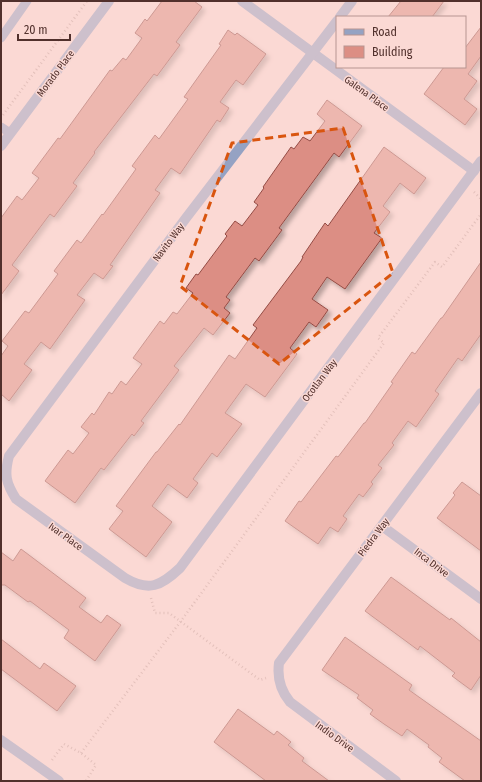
<svg xmlns="http://www.w3.org/2000/svg" width="482" height="782" font-family="'Fira Sans Condensed',sans-serif">
<style>
.building{fill:#dc8e84;stroke:#944c45;filter:url(#shadow)}
.lines{fill:none;stroke-linecap:round;stroke-linejoin:round}
.path{stroke:#c5a39e;stroke-width:2.5;stroke-dasharray:1 3;stroke-linecap:butt}
.lane{stroke:#95a2c3;stroke-width:9}
.street{stroke:#95a2c3;stroke-width:10}
.marked{fill:none;stroke:#d9550f;stroke-width:3;stroke-dasharray:8 5;stroke-linejoin:round}
.labels{text-anchor:middle;stroke-width:3;stroke-linejoin:round;paint-order:stroke}
.street-label{font-size:10px;fill:#51302c;stroke:#fbd9d4}
</style>
<defs>
<filter id="shadow"><feDropShadow dx="3.5" dy="3.5" stdDeviation="2" flood-color="#0004"/></filter>
</defs>
<rect width="100%" height="100%" fill="#fbd9d4"/>
<g class="building">
<path d="M162 1H194L202 7 176 42 180 45 157 76 154 74 94 152 95 153 73 183 77 186 54 217 50 214 12 265 19 271 1 295V218L17 196 22 200 39 178 32 173 58 138 60 139 110 70 112 71 123 58 126 60 142 38 135 33 145 19 147 21Z"/>
<path d="M401 1H444L432 17H388Z"/>
<path d="M481 27V56L468 74 477 81 464 99 477 109 465 125 424 94 444 67H465V48Z"/>
<path d="M228 30 235 35 237 33 266 54 243 85 236 80 220 102 229 108 220 122 217 120 180 174 171 168 155 190 160 193 110 265 113 266 103 279 94 273 77 295 85 300 50 349 41 342 24 364 32 370 9 401 1 394V356L8 346 2 341 25 311 29 313 58 274 54 271 77 240 81 243 102 214 103 215 136 169 132 166 155 135 159 139 188 99 184 97 221 45 219 44Z"/>
<path d="M327 100 362 126 339 157 334 153 279 228 282 230 259 261 255 258 226 297 230 300 224 308 230 313 213 335 204 328 174 366 179 370 141 421 144 423 134 436 132 434 104 470 101 468 75 503 45 481 68 450 73 454 89 433 81 427 92 413 94 415 109 392 112 394 121 381 126 385 142 364 133 358 160 321 164 324 173 312 177 314 193 293 186 288 196 274 198 275 227 236 225 234 235 221 242 226 258 205 254 202 264 188 263 187 291 147 294 149 303 137 310 141 325 121 317 114Z"/>
<path d="M384 147 426 178 414 194 400 183 383 206 390 212 374 233 382 238 345 289 327 277 312 299 328 310 316 327 309 322 290 348 297 354 265 397 246 384 225 413 242 424 217 457 212 453 193 479 198 483 187 498 168 484 152 506 172 522 146 557 109 529 123 511 116 506 156 452H157L179 424 180 425 229 355 235 359 257 328 253 325 301 261 303 257H302L325 223 328 226Z"/>
<path d="M481 262V334L462 361 458 358 435 391 439 394 416 427 408 421 392 443 394 445 378 465 382 468 371 482 373 484 363 497 359 494 343 516 347 519 338 532 330 527 318 544 285 521 299 501 301 502 336 456 338 457 364 423H365L393 383 391 382 412 352 415 354 441 318H442Z"/>
<path d="M462 482 481 496V551L437 518 455 495 453 493Z"/>
<path d="M21 549 86 598 79 607 101 623 107 615 121 625 95 661 64 638 69 630 30 601 28 602 5 585H1V552L13 561Z"/>
<path d="M391 577 450 620 451 618 481 642V675L471 690 452 676 455 673 420 646 418 650 365 611Z"/>
<path d="M345 637 412 685 409 690 481 741V781H465L439 762 442 758 428 747 429 745 407 729 402 736 384 724 370 714 373 710 357 698 359 695 322 670Z"/>
<path d="M1 639 40 669 44 663 76 686 57 711 1 669Z"/>
<path d="M238 709 274 735 277 731 291 742 288 745 304 758 302 761 329 781H266L214 742Z"/>
</g>
<g class="lines">
<g class="path">
<path d="M3 115 87 1"/>
<path d="M474 192 481 199"/>
<path d="M151 598 155 613H169L260 680 266 678"/>
<path d="M81 753 181 621 384 343 378 338 435 262 442 267 481 214"/>
<path d="M52 760 64 744 81 753 96 765 86 781"/>
</g>
<g class="lane">
<path d="M1 38 27 1"/>
<path d="M1 127 10 133"/>
</g>
<g class="street">
<path d="M242 1 474 171"/>
<path d="M340 17 352 1"/>
<path d="M337 21 186 218 9 456C4 475 6 483 16 499L125 578C149 592 161 586 180 568L481 161"/>
<path d="M1 146 109 1"/>
<path d="M382 526 481 599"/>
<path d="M1 740 59 781"/>
<path d="M396 781 290 702C280 690 277 678 279 663L481 393"/>
</g>
</g>
<path d="M0 0H482V782H0ZM343 128 393 273 279 364 180 286 232 143Z" fill="#fbd9d4" fill-opacity=".55" fill-rule="evenodd"/>
<path class="marked" d="M343 128 393 273 279 364 180 286 232 143Z"/>
<g class="labels">
<g class="street-label">
<text transform="translate(55 73) rotate(-53)" y="4">Morado Place</text>
<text transform="translate(367 93) rotate(36)" y="4">Galena Place</text>
<text transform="translate(168 242) rotate(-53)" y="4">Navito Way</text>
<text transform="translate(319 380) rotate(-53)" y="4">Ocotlan Way</text>
<text transform="translate(66 536) rotate(36)" y="4">Ivar Place</text>
<text transform="translate(373 537) rotate(-53)" y="4">Piedra Way</text>
<text transform="translate(432 562) rotate(37)" y="4">Inca Drive</text>
<text transform="translate(335 736) rotate(36)" y="4">Indio Drive</text>
</g>
</g>
<rect width="482" height="782" fill="none" stroke="#51302c" stroke-width="4"/>
<rect x="336" y="16" width="130" height="52" fill="#fbd9d4" stroke="#b79591"/>
<rect x="344" y="29" width="20" height="6" fill="#95a2c3" stroke="#b79591"/>
<text x="372" y="36" font-size="12" fill="#51302c">Road</text>
<rect x="344" y="46" width="20" height="12" fill="#dc8e84" stroke="#b79591"/>
<text x="372" y="56" font-size="12" fill="#51302c">Building</text>
<path d="M18 34v6h52v-6" fill="none" stroke="#51302c" stroke-width="2"/>
<text x="24" y="34" font-size="12" fill="#51302c" stroke="#fbd9d4" stroke-width="3" paint-order="stroke">20 m</text>
</svg>
